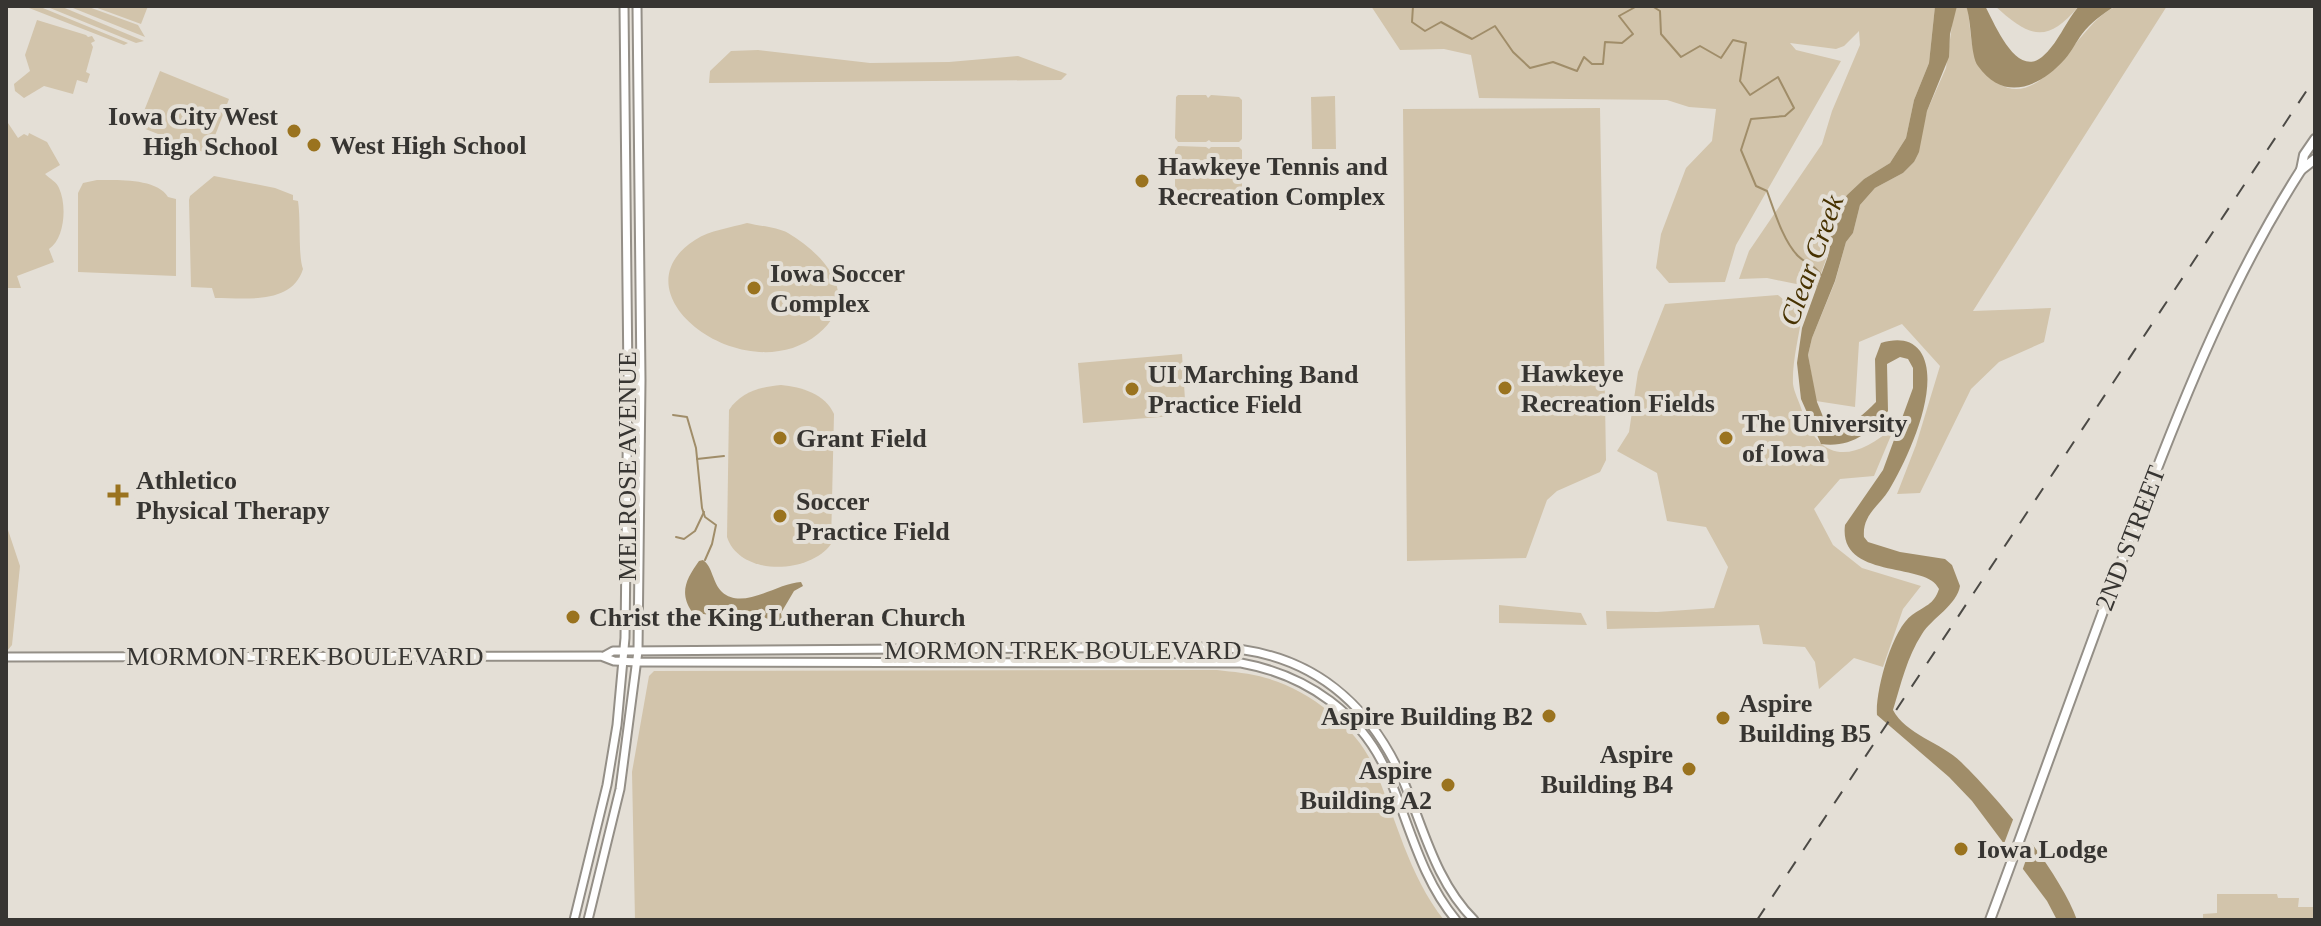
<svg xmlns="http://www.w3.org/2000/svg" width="2321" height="926" font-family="'Times New Roman',serif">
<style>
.green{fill:#d2c4ab}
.water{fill:#a08d69}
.pier{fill:#e4dfd6}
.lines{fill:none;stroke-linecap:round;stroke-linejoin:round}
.stream{stroke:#a08d69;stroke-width:2}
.secondary-casing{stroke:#948f87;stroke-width:11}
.primary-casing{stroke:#948f87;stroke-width:12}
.secondary{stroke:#fff;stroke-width:7}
.primary{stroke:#fff;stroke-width:8}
.rail{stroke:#4c4a46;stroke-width:2;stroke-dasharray:14 14;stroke-linecap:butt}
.poi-dot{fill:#9a731f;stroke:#e4dfd6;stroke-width:3}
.labels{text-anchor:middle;stroke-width:8;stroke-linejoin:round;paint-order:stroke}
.poi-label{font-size:26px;font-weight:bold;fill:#373532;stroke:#e4dfd6;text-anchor:start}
.street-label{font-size:26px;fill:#373532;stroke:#e4dfd6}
.water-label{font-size:28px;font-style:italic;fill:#473201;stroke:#e4dfd6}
</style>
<rect width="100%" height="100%" fill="#e4dfd6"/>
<g class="green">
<path d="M18 6H38L128 43 124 45 29 8Z"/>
<path d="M45 6H60L144 41 136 43Z"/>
<path d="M68 6H86L138 25 145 37Z"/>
<path d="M92 6H148L141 24Z"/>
<path d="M1371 6H1935L1929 63 1914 100 1906 138 1890 163 1864 179 1847 195 1834 212 1831 245 1816 288 1767 278 1739 279 1749 251 1822 144 1832 111 1860 45 1859 31 1844 46 1836 49 1790 43 1796 50 1841 61 1736 245 1725 282 1669 283 1656 268 1661 234 1686 168 1712 141 1716 109 1689 107 1667 100 1479 98 1471 55 1444 49 1400 50Z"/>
<path d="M1957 6H1966L1968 10C1972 42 1970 66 1999 84 2044 111 2080 22 2113 8 2121 4 2129 8 2137 8 2146 8 2157 6 2167 6L1973 311 2051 308 2044 342 1999 362 1971 389 1920 493 1897 494 1916 445 1940 366 1902 324 1859 342 1855 407 1816 401 1808 355 1812 338 1835 282 1846 242 1853 233 1860 205 1875 188 1903 173 1914 162 1927 111 1946 68 1954 11Z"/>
<path d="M1995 6H2079C2047 44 2030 38 1995 6Z"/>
<path d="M37 20 86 35 88 37 92 36 95 41 91 43 93 47 86 72 90 74 87 83 77 80 73 94 44 86 24 98 15 91 14 84 30 71 25 55Z"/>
<path d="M758 50 870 63 949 62 1018 56 1067 74 1061 80 709 83 710 71 731 51Z"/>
<path d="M160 71 229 99 208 154 138 126Z"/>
<path d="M1178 95H1206L1208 98 1211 95 1239 97 1242 100V139L1239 142H1211L1209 140 1206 142H1178L1175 138 1176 97Z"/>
<path d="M1335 96 1336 149H1312L1311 97Z"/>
<path d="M1600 108 1606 460 1600 472 1557 491 1547 500 1526 558 1407 561 1403 109Z"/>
<path d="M6 120 18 138 24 134 28 136 29 133 47 142 60 165 45 174C50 179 57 182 59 188 67 205 65 238 49 249L54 262 17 276 21 288H6Z"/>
<path d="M1178 146 1206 147 1209 149 1211 147H1239L1242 150V189L1233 194H1211L1208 190 1206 194H1178L1175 191V150Z"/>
<path d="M214 176 275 188 293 195V200L298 201C301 220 298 256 303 269 292 305 245 298 215 298L212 288 191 287 189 200 190 196Z"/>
<path d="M97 180C117 180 157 178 168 197L176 199V276L78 272V193L83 183Z"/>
<path d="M747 223C759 226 777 227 788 233 825 255 863 297 818 334 746 393 611 294 695 240 710 230 730 228 747 223Z"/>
<path d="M1778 295 1802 315C1799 336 1792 362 1793 384 1794 392 1799 401 1801 408 1819 465 1854 462 1895 426L1874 476 1840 479 1814 509 1833 545 1862 568 1921 586 1903 609 1883 667 1854 658 1819 689 1815 662 1805 647 1763 644 1759 625 1607 629 1606 611 1657 612 1714 608 1728 567 1706 527 1667 521 1657 473 1617 451 1629 432 1638 372 1665 304Z"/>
<path d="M1182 354 1186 415 1083 423 1078 363Z"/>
<path d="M781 385C802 387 825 394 834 414L831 544C810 574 740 577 727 537L729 410C741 392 760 387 781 385Z"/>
<path d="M6 524 20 566 12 645 7 651Z"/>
<path d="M1499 605 1581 613 1587 625 1499 623Z"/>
<path d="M1217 670C1233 672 1250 673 1266 678 1307 689 1355 725 1373 765 1396 817 1408 875 1444 920H635L632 772 649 676 654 671Z"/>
<path d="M2217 894H2277L2278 898H2299L2298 907H2315V920H2203V914L2217 913Z"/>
</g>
<g class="water">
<path d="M1935 6H1957L1950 34 1949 57 1927 111 1919 152 1914 162 1903 173 1875 188 1860 205 1853 233 1846 242 1835 281 1812 338 1808 355 1817 402 1824 419 1836 429C1853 424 1863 415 1876 402L1875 359 1881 343C1895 339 1910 338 1920 351 1943 384 1907 460 1889 490 1879 506 1862 515 1864 537L1868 542 1900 552 1945 559 1952 565 1960 586C1957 605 1932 618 1922 634 1907 657 1901 684 1893 710 1905 734 1942 743 1961 762 1998 798 2060 872 2077 920H2057L2047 901 1972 801 1949 777 1877 715C1875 692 1892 629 1912 615 1924 606 1934 605 1939 589 1928 561 1838 581 1845 525L1883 470 1913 388V368L1908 359 1900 357 1887 364 1888 411C1870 433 1851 448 1821 444L1801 399 1797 363 1802 328 1828 256 1834 212 1847 195 1864 179 1890 163 1906 138 1914 100 1929 63Z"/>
<path d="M1966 6H1985C1995 24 2016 78 2042 57 2057 45 2066 21 2079 6H2115C2103 14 2091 22 2082 34 2076 42 2072 51 2065 59 2040 87 2004 103 1978 66 1970 55 1972 21 1966 6Z"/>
<path d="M703 560C713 567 712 582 722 592 743 611 777 583 801 582L803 586 794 591 781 613 782 620 778 623 751 612 715 616 692 612C679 593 686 579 699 561Z"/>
</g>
<path class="pier" d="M2014 817 2033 840 2021 874 2002 849Z"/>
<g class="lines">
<g class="stream">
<path d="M1413 6 1412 22 1425 31 1441 22 1472 39 1495 26 1513 52 1530 68 1553 62 1577 71 1584 57 1592 64H1603L1605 42 1622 43 1633 34 1619 16 1637 6"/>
<path d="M1652 6 1660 11 1661 34 1681 57 1700 46 1721 58 1733 40 1746 43 1740 81 1750 95 1778 77 1794 108 1785 116 1751 119 1741 150 1756 186 1767 191C1774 210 1783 241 1798 256 1807 265 1811 261 1822 276"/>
<path d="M673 415 687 417 696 448 702 508 705 517 716 525 712 544 705 560"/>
<path d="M697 459 724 456"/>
<path d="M676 537 684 539 695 531 704 512"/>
</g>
<g class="secondary-casing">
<g id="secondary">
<path d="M634 380 637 425"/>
<path d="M604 656 613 651H625L1210 647C1311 649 1375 705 1410 797 1427 841 1440 886 1474 920"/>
<path d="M6 657 601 656 614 661 638 662 1241 663C1307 675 1363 714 1389 777 1410 826 1421 878 1456 920"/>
<path d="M574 920 607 785 617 725 625 638 628 380 624 6"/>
<path d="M588 920 620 789 638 651 641 380 637 6"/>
</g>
</g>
<g class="primary-casing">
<g id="primary">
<path d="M2301 170 2315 159"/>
<path d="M1990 920C2041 783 2089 646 2141 510 2186 392 2233 276 2301 170L2304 155 2315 139"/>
</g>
</g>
<use href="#secondary" class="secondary"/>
<use href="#primary" class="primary"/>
<path class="rail" d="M1757 920 2315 78"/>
</g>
<g class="poi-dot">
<circle cx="294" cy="131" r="8"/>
<circle cx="314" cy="145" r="8"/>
<circle cx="1142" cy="181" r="8"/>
<circle cx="754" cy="288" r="8"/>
<circle cx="1505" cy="388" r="8"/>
<circle cx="1132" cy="389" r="8"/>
<circle cx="780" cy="438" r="8"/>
<circle cx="1726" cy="438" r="8"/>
<path d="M114 483h8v8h8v8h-8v8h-8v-8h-8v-8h8z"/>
<circle cx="780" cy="516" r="8"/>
<circle cx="573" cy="617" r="8"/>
<circle cx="1549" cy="716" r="8"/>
<circle cx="1723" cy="718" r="8"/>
<circle cx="1689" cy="769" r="8"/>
<circle cx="1448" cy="785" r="8"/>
<circle cx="1961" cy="849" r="8"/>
</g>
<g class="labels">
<g class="poi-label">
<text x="278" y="125" text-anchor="end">Iowa City West<tspan x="278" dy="30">High School</tspan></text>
<text x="330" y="154">West High School</text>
<text x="1158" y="175">Hawkeye Tennis and<tspan x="1158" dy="30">Recreation Complex</tspan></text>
<text x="770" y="282">Iowa Soccer<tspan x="770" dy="30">Complex</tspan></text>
<text x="1521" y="382">Hawkeye<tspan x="1521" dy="30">Recreation Fields</tspan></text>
<text x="1148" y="383">UI Marching Band<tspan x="1148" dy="30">Practice Field</tspan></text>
<text x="1742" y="432">The University<tspan x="1742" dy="30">of Iowa</tspan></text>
<text x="796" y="447">Grant Field</text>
<text x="136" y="489">Athletico<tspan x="136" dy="30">Physical Therapy</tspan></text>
<text x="796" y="510">Soccer<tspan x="796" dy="30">Practice Field</tspan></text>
<text x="589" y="626">Christ the King Lutheran Church</text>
<text x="1739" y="712">Aspire<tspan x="1739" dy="30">Building B5</tspan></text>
<text x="1533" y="725" text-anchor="end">Aspire Building B2</text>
<text x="1673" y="763" text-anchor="end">Aspire<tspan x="1673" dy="30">Building B4</tspan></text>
<text x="1432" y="779" text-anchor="end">Aspire<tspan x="1432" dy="30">Building A2</tspan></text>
<text x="1977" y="858">Iowa Lodge</text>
</g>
<g class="street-label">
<text transform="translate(627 466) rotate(-90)" y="9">MELROSE AVENUE</text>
<text transform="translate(2130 538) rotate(-69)" y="9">2ND STREET</text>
<text x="1063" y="659">MORMON TREK BOULEVARD</text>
<text x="305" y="665">MORMON TREK BOULEVARD</text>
</g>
<g class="water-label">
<text transform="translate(1811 260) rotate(-70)" y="10">Clear Creek</text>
</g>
</g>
<rect width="2321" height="926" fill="none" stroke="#373532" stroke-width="16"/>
</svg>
